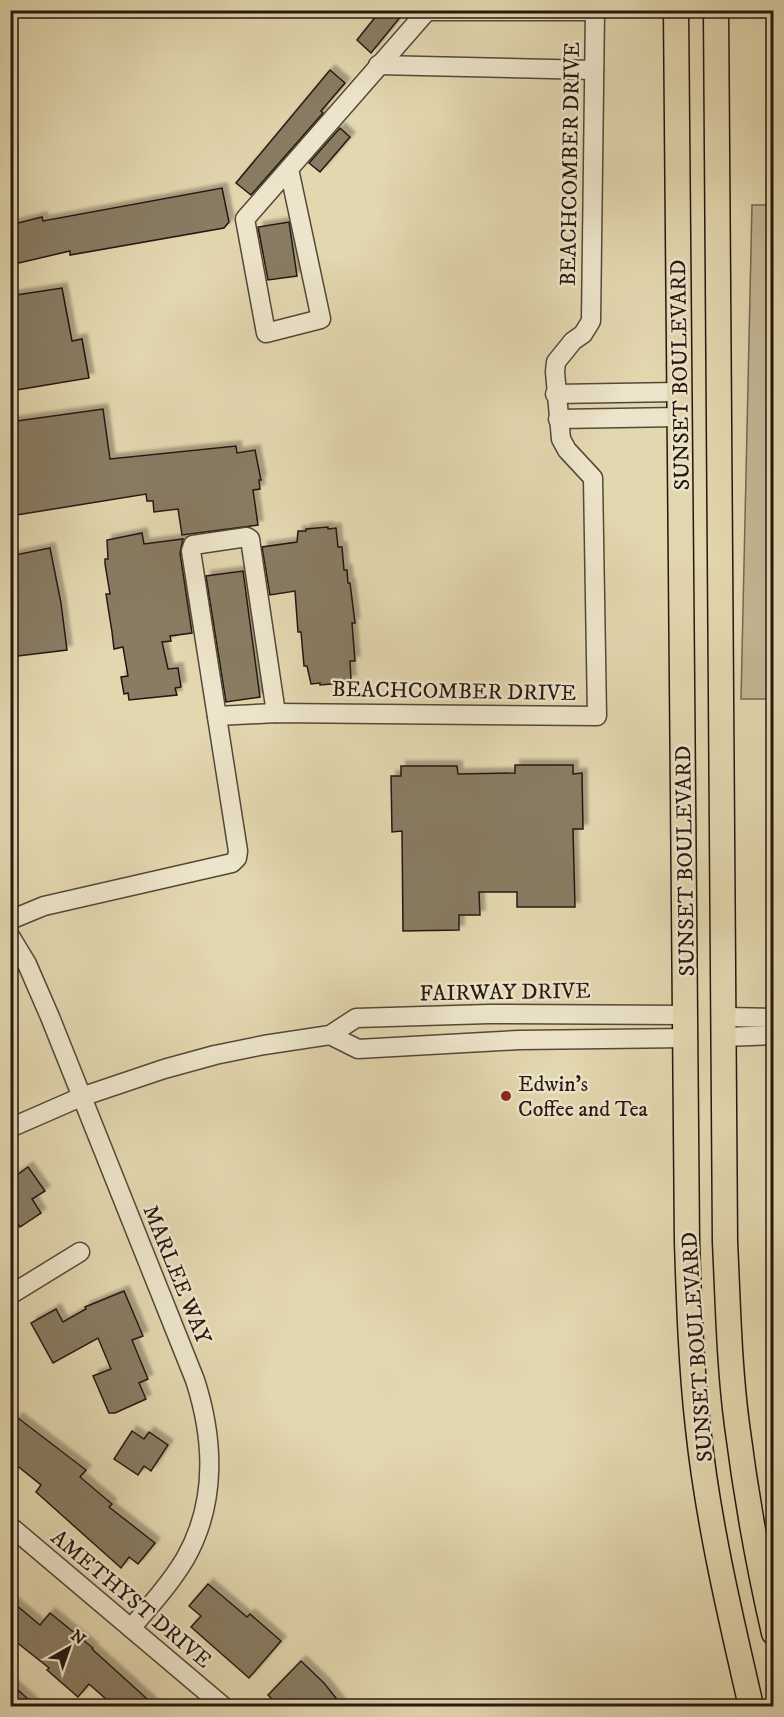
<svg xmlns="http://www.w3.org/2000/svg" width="784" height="1717" font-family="'IM FELL DW Pica',serif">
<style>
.green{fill:#c3b794;stroke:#746853;stroke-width:1.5}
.building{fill:#887b64;stroke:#251812;stroke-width:1.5;filter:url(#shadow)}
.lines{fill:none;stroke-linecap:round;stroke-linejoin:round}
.minor-casing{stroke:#544839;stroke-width:21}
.major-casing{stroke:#251812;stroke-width:27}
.minor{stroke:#ede5cb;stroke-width:18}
.major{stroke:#e3d7af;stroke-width:24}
.poi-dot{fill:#8f2418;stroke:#ede5cb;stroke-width:2}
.labels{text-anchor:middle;stroke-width:5;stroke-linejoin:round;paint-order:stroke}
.street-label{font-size:22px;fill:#251812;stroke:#ede5cb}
.poi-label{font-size:22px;fill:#251812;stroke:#ede5cb;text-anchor:start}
</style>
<defs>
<filter id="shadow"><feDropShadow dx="5" dy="-5" stdDeviation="1.5" flood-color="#0004"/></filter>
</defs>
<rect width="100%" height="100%" fill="#e3d7af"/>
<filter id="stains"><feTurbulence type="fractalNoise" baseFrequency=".00333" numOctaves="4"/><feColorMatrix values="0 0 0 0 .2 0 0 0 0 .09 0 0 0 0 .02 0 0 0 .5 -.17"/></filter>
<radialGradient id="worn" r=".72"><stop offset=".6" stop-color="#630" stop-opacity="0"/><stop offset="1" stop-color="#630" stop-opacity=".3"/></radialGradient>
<path class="green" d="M752 205H774L773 699H741Z"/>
<g class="building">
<path d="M381 10H406L371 53 357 40Z"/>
<path d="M330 70 345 83 321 111 323 113 251 195 236 183Z"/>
<path d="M340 128 350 137 320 172 309 163Z"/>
<path d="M222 188 229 222 224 228 70 255V251L10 265V225L42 217 43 221Z"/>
<path d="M289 222 297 276 268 280 258 227Z"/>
<path d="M62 288 72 341 82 339 89 378 10 391V296Z"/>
<path d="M103 409 110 459 236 446 237 453 255 450 261 480H259L260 489 253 490 258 525 182 535 178 509 154 512 153 501H147L146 494 10 516V422Z"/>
<path d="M328 527V529L336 528 338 547H342L344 570H347L348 583H350L355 623H352L355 661H350L351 680 343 681V683L320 685V683L311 684 307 666H304L301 632H298L295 591 270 595 262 547 297 542 298 531H306V529Z"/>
<path d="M142 533 144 544 183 539 180 553 192 633 170 636 171 641 162 642 168 669 178 668 181 687 175 688 177 695 129 700 128 693 124 694 121 677 128 676 123 647 114 649 112 632 106 594H110L105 564V559H108L107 540Z"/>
<path d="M50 548 61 603 67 650 10 657V556Z"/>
<path d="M243 571 260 697 226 702 206 576Z"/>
<path d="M515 765H573V774L582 773 583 829H573L575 907H517V892H479L480 915H459V930L403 931 402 831 392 832 391 776H401V766H457L458 774 515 773Z"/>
<path d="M28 1167 45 1191 32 1199 41 1213 20 1227 10 1214V1180Z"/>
<path d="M124 1291 143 1336 132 1340 148 1379 139 1383 146 1399 115 1413H109L93 1376 111 1369 98 1338 53 1363 31 1323 56 1309 63 1322 86 1309 85 1307Z"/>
<path d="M18 1418 86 1470 80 1477 112 1504 109 1507 155 1543 138 1564 129 1557 121 1568 36 1492 41 1485 10 1460V1426Z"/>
<path d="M132 1431 144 1439 149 1432 168 1445 151 1471 144 1466 138 1475 114 1459Z"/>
<path d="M208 1584 247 1617 250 1614 281 1641 249 1678 191 1627 201 1616 189 1606Z"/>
<path d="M10 1600 40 1625 50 1613 93 1648 92 1649 156 1707H115L89 1684 78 1697 47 1670 49 1668 10 1637Z"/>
<path d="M301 1661 324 1683 343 1707H280L268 1695Z"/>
<path d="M10 1683 37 1707H10Z"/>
</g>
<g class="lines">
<g class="minor-casing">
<g id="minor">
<path d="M378 65 594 70"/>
<path d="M555 394 678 392"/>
<path d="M558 419 679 417"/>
<path d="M217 716 276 713 597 716 593 478 567 450 561 439 555 372 556 362 573 341 583 334 591 321 595 11H427L245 219 266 333 321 319 289 169"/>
<path d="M10 920 44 906 232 863 237 858 238 851 191 551 193 545 247 537 250 539 276 713"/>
<path d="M10 936 27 964 50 1017 195 1380C214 1439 217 1503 185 1559 170 1584 150 1606 131 1628"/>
<path d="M725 1017 774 1018"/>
<path d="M330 1035 358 1049 519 1040 686 1038"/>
<path d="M724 1037 774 1035"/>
<path d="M10 1128 81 1097 164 1069 215 1055 264 1045 330 1035 356 1018 489 1014 685 1015"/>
<path d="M10 1295 80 1252"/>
<path d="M10 1526 223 1706"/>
</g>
</g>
<g class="major-casing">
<g id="major">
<path d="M676 10 687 1242C689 1304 691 1366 698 1428 708 1522 730 1615 751 1706"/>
<path d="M716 10 725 1242C728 1303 729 1365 737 1425 746 1495 758 1564 774 1633"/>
</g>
</g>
<use href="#minor" class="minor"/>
<use href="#major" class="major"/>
</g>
<circle class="poi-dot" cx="506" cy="1096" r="6"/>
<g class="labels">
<g class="street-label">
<text transform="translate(569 164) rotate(-89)" y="8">BEACHCOMBER DRIVE</text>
<text transform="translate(679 375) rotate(-91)" y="8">SUNSET BOULEVARD</text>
<text transform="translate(454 690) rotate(1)" y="8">BEACHCOMBER DRIVE</text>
<text transform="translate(684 861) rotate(-91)" y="8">SUNSET BOULEVARD</text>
<text transform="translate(505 991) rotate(-1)" y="8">FAIRWAY DRIVE</text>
<text transform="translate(178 1274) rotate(68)" y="8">MARLEE WAY</text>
<text transform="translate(696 1347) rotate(-94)" y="8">SUNSET BOULEVARD</text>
<text transform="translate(132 1598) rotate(40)" y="8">AMETHYST DRIVE</text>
</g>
<g class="poi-label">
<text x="518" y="1091">Edwin's<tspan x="518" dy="25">Coffee and Tea</tspan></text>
</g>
</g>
<rect width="784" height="1717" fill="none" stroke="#e3d7af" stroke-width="36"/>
<rect x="12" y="12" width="760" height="1693" fill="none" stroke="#251812" stroke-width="3"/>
<rect x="18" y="18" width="748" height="1681" fill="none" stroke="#251812" stroke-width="1.5"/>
<g transform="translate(69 1648) rotate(40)" stroke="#ede5cb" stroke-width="4.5" paint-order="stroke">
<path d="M0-4.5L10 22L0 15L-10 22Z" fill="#251812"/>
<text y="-9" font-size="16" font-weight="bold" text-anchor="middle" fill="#251812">N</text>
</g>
<rect width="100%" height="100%" filter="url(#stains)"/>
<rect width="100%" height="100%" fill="url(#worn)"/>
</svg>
